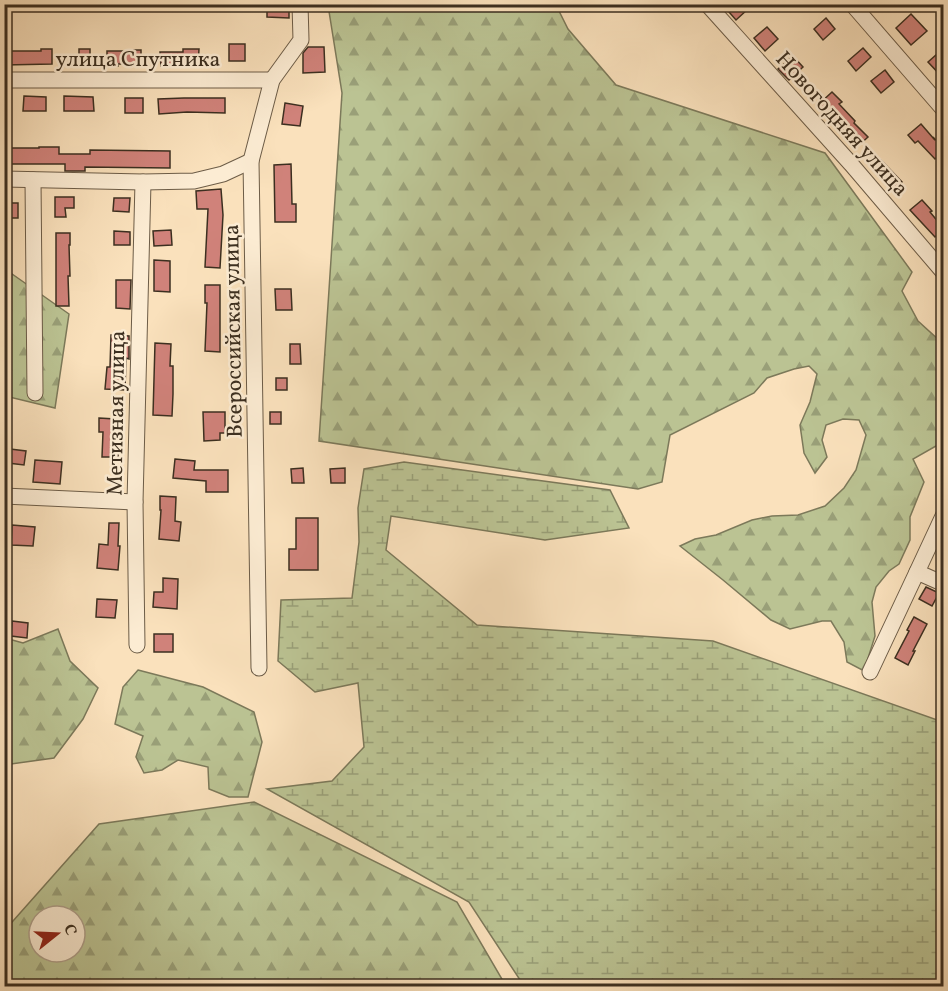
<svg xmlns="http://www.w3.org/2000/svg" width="948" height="991" font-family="Vollkorn,serif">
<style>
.forest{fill:url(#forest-firs);stroke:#7c795a;stroke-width:1.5;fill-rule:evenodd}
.wetland{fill:url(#wetland-marsh);stroke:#7c795a;stroke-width:1.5}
.building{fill:#d0827a;stroke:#3c2f20;stroke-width:1.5}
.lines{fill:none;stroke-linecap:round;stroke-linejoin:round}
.minor-casing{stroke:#6c5c47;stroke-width:17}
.minor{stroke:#fcecd3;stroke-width:15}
.labels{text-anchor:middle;stroke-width:5;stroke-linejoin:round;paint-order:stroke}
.street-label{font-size:22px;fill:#3c2f20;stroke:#fcecd3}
</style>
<defs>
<pattern id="forest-firs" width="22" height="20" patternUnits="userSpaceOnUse" patternTransform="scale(1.5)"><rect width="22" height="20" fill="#bbc393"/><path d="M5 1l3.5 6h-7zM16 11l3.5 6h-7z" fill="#999f78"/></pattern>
<pattern id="wetland-marsh" width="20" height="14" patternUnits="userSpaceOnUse" patternTransform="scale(1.5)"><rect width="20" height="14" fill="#bbc393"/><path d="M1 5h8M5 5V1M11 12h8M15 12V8" fill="none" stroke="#999f78"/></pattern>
</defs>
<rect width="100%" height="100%" fill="#fae1bc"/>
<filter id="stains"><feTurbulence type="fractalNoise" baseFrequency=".00333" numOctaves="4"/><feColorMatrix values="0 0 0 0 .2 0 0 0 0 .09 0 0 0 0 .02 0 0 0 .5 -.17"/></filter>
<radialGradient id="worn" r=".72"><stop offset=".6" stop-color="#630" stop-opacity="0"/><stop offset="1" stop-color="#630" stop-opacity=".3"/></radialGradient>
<g class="forest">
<path d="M328 5H556L568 29 616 85 825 153 912 272 902 291 918 321 939 340 943 338V442L913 459 924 482 910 517V540L899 564 889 571 876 587 872 602 875 636 864 671 847 662 844 642 831 621H822L790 629 771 620 723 580 680 546 695 539 716 535 752 520 772 516 798 515 825 506 844 488 856 470 866 435 859 420 843 419 826 425 822 440 827 457 815 473 804 453 800 425 810 402 817 374 809 366 794 369 767 378 754 393 670 435 662 482 638 489 319 441 342 93Z"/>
<path d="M5 269 69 314 55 408 5 396Z"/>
<path d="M58 629 70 661 98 688 83 719 54 758 11 764 4 760 5 638 23 643Z"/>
<path d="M138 670 203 687 254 712 262 742 248 797H229L209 789 208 767 178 760 162 770 144 773 136 757 143 736 115 724 123 687Z"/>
<path d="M254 802 457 902 506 986H5V930L99 824ZM39 916H75V952H39Z"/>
</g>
<path class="wetland" d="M404 462 610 490 629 528 545 540 391 516 386 550 477 625 713 641 943 722V986H524L469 902 267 789 332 781 364 747 358 683 315 692 278 661 281 600 352 598 359 542 358 508 364 469Z"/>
<g class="building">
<path d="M267 4H289V18L267 17Z"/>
<path d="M722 4H744L748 9 736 20Z"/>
<path d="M911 14 927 31 911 45 896 28Z"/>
<path d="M826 18 835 29 823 40 814 29Z"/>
<path d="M767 27 778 39 765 51 754 38Z"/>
<rect x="229" y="44" width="16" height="17"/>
<path d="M308 47H324L325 72 303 73V53Z"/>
<path d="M863 48 871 57 856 71 848 61Z"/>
<path d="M944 48V79L928 62Z"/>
<path d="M41 49H52V64L4 65V51H41Z"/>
<rect x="79" y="49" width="11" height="14"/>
<path d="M183 49H199L198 66H161L160 52H183Z"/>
<path d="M130 50H141V64H118V66H107V51H130Z"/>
<path d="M793 56 803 67 789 80 778 69Z"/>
<path d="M885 70 894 82 881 93 871 81Z"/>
<path d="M832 92 842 102 839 104 855 121 854 123 868 137 857 147 850 139 851 138 818 105Z"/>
<path d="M24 96 46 97V111H23Z"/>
<path d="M64 96 93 97 94 111H64Z"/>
<rect x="125" y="98" width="18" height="15"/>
<path d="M184 98H225V113L187 112 159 114 158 99Z"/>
<path d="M285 103 303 106 300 126 282 124Z"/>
<path d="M921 124 934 139V138L944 148V151L935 159 918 141 915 143 908 135Z"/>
<path d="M39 147H59V154H90V150L170 151V168L85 167V171H65V164H4V148H39Z"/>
<path d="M881 160 902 182 893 190 872 168Z"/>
<path d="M291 164 292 204H296V222H275L274 165Z"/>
<path d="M221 189 223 215 220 268 205 267 208 209H197L196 191Z"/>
<path d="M55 197H74V208H65L66 217H55Z"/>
<path d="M114 198H130L129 212 113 211Z"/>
<path d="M922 200 932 211 930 212 944 229 935 237 910 210Z"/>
<rect x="4" y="203" width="14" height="15"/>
<path d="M171 230 172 245 154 246 153 231Z"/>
<path d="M114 231 130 232V245H114Z"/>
<path d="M56 233H70V245H69L70 276H68L69 306H56Z"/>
<path d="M154 260 170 261V292L154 291Z"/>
<path d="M116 280H131L130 309 116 308Z"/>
<path d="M205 285H220V352L205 351 207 303H205Z"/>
<path d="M275 289H291L292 310H276Z"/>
<path d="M111 335 129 336V359L126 358 125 390 105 389 107 367H110Z"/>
<path d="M155 343 171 344 170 366H173V394L172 416 153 415Z"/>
<path d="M290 344H300L301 364H290Z"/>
<rect x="276" y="378" width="11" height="12"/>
<path d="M203 412H225V433H220V440L204 441Z"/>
<rect x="270" y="412" width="11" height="12"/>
<path d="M99 418 115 419 114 444H118V457H102L103 432H99Z"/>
<path d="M10 449 26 451 24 465 8 463Z"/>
<path d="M175 459 195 461 194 470H228V492H206V481L173 478Z"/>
<path d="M35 460 62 462 60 484 33 482Z"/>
<path d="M303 468 304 483H292L291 469Z"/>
<path d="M345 468V483H331L330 469Z"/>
<path d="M160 496 176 497 175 521 181 522 179 541 159 539 161 510H160Z"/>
<path d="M296 518H318V570H289V549H296Z"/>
<path d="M109 523H119L118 546H120L118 570 97 568 99 544 108 545Z"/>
<path d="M12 525 35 527 33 546 11 545Z"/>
<path d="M163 578 178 579 177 609 153 607 154 592H163Z"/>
<path d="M926 587 939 593 932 606 919 599Z"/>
<path d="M97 599 117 600 115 618 96 617Z"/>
<path d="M914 617 927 624 913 651H915L908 665 895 658 909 631 907 630Z"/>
<path d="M12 621 28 623 27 638 11 636Z"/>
<rect x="154" y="634" width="19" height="18"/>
</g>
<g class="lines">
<g class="minor-casing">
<g id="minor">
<path d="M707 4 851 164 944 273"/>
<path d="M852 4 944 110"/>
<path d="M4 80H272"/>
<path d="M4 179 143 182 194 181 223 174 251 161"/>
<path d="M33 180 35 393"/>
<path d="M4 496 135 502"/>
<path d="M917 572 944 584"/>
<path d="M137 645 135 502 143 182"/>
<path d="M259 668 251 161 272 80 301 40 300 4"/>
<path d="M870 672 917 572 944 514"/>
</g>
</g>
<use href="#minor" class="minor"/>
</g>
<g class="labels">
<g class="street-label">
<text x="138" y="66">улица Спутника</text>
<text transform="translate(843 123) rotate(48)" y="8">Новогодняя улица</text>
<text transform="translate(232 331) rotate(-91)" y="8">Всероссийская улица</text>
<text transform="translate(115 413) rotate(-89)" y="8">Метизная улица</text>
</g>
</g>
<rect width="948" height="991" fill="none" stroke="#fae1bc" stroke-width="24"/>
<rect x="6" y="6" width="936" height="979" fill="none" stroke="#3c2f20" stroke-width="3"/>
<rect x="12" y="12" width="924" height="967" fill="none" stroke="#3c2f20" stroke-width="1.5"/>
<g transform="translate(57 934) rotate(72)"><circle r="28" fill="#fcecd3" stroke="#afa08b" stroke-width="1.5"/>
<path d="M0-4.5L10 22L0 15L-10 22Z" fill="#8f2418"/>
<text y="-9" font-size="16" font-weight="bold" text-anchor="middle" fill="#3c2f20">С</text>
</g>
<rect width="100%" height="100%" filter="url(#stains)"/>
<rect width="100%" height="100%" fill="url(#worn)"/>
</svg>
